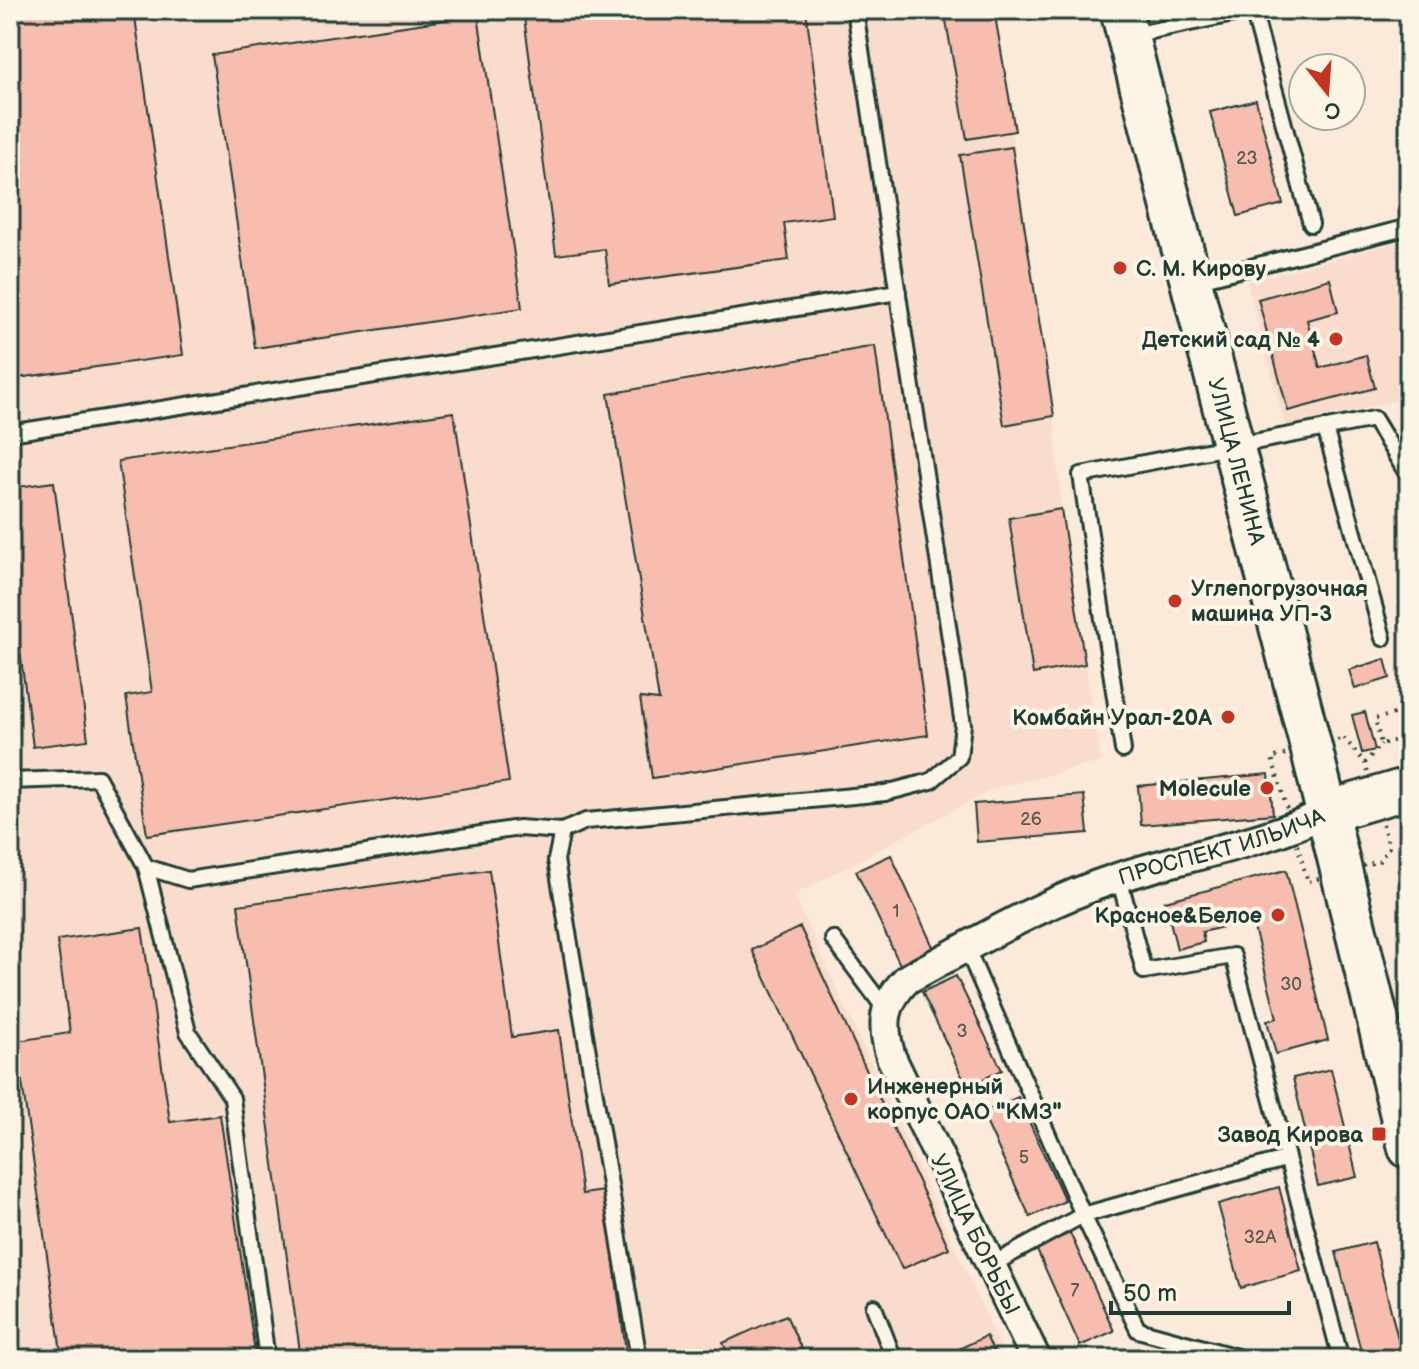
<svg xmlns="http://www.w3.org/2000/svg" width="1419" height="1369" font-family="'Balsamiq Sans',sans-serif">
<style>
.built{fill:#fadccd}
.building{fill:#f7bdaf;stroke:#1f3d34;stroke-width:2}
.lines{fill:none;stroke-linecap:round;stroke-linejoin:round}
.lane-casing{stroke:#1f3d34;stroke-width:20}
.street-casing{stroke:#1f3d34;stroke-width:34}
.secondary-casing{stroke:#1f3d34;stroke-width:46}
.path{stroke:#1f3d34;stroke-width:4;stroke-dasharray:2 6;stroke-linecap:butt}
.lane{stroke:#fcf5e5;stroke-width:14}
.street{stroke:#fcf5e5;stroke-width:28}
.secondary{stroke:#fcf5e5;stroke-width:40}
.poi-dot{fill:#c8321e;stroke:#fcf5e5;stroke-width:3}
.labels{text-anchor:middle;stroke-width:8;stroke-linejoin:round;paint-order:stroke}
.number-label{font-size:18px;fill:#555d53}
.poi-label{font-size:22px;font-weight:bold;fill:#1f3d34;stroke:#fcf5e5;text-anchor:end}
.street-label{font-size:22px;fill:#1f3d34;stroke:#fcf5e5}
</style>
<rect width="100%" height="100%" fill="#fbeada"/>
<filter id="ink" filterUnits="userSpaceOnUse"><feTurbulence type="fractalNoise" baseFrequency=".0125" numOctaves="2"/><feDisplacementMap in="SourceGraphic" scale="16" xChannelSelector="R" yChannelSelector="G"/><feConvolveMatrix kernelMatrix="1 2 1 2 8 2 1 2 1" color-interpolation-filters="sRGB"/></filter>
<g filter="url(#ink)">
<g class="built">
<path d="M10 10H993L1054 416 1061 509 1101 762 993 789 794 895 1006 1359H10Z"/>
<path d="M1409 239V397L1286 429 1247 282Z"/>
</g>
<g class="building">
<path d="M10 10H134L183 355 10 379Z"/>
<path d="M523 10H806L833 216 784 223 789 260 609 284 605 249 556 255Z"/>
<path d="M944 10H994L1015 131 967 139Z"/>
<path d="M478 15 522 308 255 348 212 55Z"/>
<path d="M1256 100 1283 204 1238 216 1210 112Z"/>
<path d="M1012 147 1054 416 1004 425 960 155Z"/>
<path d="M1330 279 1338 312 1307 320 1320 368 1366 355 1375 388 1288 411 1258 299Z"/>
<path d="M875 346 928 735 652 778 640 698 659 700 608 394Z"/>
<path d="M454 412 509 782 147 835 126 696 152 692 118 461Z"/>
<path d="M54 482 88 740 33 747 10 578V488Z"/>
<path d="M1061 509 1085 664 1033 674 1009 518Z"/>
<path d="M1385 659 1390 678 1355 689 1349 670Z"/>
<path d="M1365 712 1375 750 1362 753 1352 715Z"/>
<path d="M1269 774 1273 814 1141 825 1138 786Z"/>
<path d="M1084 795 1088 833 977 842 974 804Z"/>
<path d="M891 855 935 951 901 967 856 871Z"/>
<path d="M1409 867V913L1398 870Z"/>
<path d="M489 870 512 1037 559 1030 582 1194 604 1191 627 1359H301L238 905Z"/>
<path d="M1286 870 1328 1040 1276 1054 1267 1021 1277 1018 1252 920 1202 932 1204 942 1177 949 1165 901Z"/>
<path d="M800 927 949 1248 902 1269 752 950Z"/>
<path d="M142 928 170 1122 220 1115 256 1359H62L16 1041 70 1033 57 940Z"/>
<path d="M956 976 1002 1070 967 1087 922 992Z"/>
<path d="M1331 1069 1357 1177 1318 1186 1293 1078Z"/>
<path d="M1018 1097 1065 1201 1030 1217 982 1113Z"/>
<path d="M1279 1187 1301 1271 1241 1288 1218 1204Z"/>
<path d="M1070 1233 1114 1331 1080 1346 1036 1248Z"/>
<path d="M1374 1242 1401 1351 1363 1359 1336 1252Z"/>
<path d="M786 1315 806 1359H731L723 1343Z"/>
<path d="M986 1336 997 1359H950L948 1354Z"/>
</g>
<g class="lines">
<g class="lane-casing">
<g id="lane">
<path d="M1132 35 1253 10 1311 224"/>
<path d="M1195 281 1409 227"/>
<path d="M1325 428 1383 638"/>
<path d="M10 433 898 292"/>
<path d="M1123 750 1081 475 1374 419 1409 477"/>
<path d="M10 781 98 778 146 867 188 880 519 828 562 831"/>
<path d="M146 867 188 1032 232 1098 267 1359"/>
<path d="M1119 878 1144 971 1233 956 1341 1359"/>
<path d="M833 939 885 1009"/>
<path d="M966 947 1083 1215 1138 1330 1244 1359"/>
<path d="M991 1265 1083 1215 1285 1159"/>
<path d="M874 1307 894 1359"/>
<path d="M639 1359 556 860 562 831 586 821 885 793 931 781 959 757 963 725 855 10"/>
</g>
</g>
<g class="street-casing">
<g id="street">
<path id="s1" d="M1036 1359 891 1057C881 1025 883 1003 907 979 975 943 1043 902 1117 878 1187 855 1259 845 1327 812"/>
</g>
</g>
<g class="secondary-casing">
<g id="secondary">
<path id="s2" d="M1121 10 1311 747 1409 1148"/>
<path d="M1327 812 1409 788"/>
</g>
</g>
<g class="path">
<path d="M1409 710 1375 719 1381 744 1409 737"/>
<path d="M1344 738 1365 763 1389 847 1379 861 1308 882 1272 758Z"/>
<path d="M1365 763 1381 744"/>
</g>
<use href="#lane" class="lane"/>
<use href="#street" class="street"/>
<use href="#secondary" class="secondary"/>
</g>
</g>
<g class="poi-dot">
<circle cx="1120" cy="268" r="8"/>
<circle cx="1336" cy="339" r="8"/>
<circle cx="1175" cy="601" r="8"/>
<circle cx="1228" cy="717" r="8"/>
<circle cx="1267" cy="788" r="8"/>
<circle cx="1278" cy="915" r="8"/>
<circle cx="851" cy="1099" r="8"/>
<rect x="1371" y="1126" width="16" height="16" rx="4"/>
</g>
<g class="labels">
<g class="number-label">
<text x="1247" y="164">23</text>
<text x="1031" y="825">26</text>
<text x="896" y="917">1</text>
<text x="1291" y="990">30</text>
<text x="962" y="1037">3</text>
<text x="1024" y="1163">5</text>
<text x="1260" y="1243">32А</text>
<text x="1075" y="1296">7</text>
</g>
<g class="poi-label">
<text x="1136" y="276" text-anchor="start">С. М. Кирову</text>
<text x="1320" y="347">Детский сад № 4</text>
<text x="1191" y="596" text-anchor="start">Углепогрузочная<tspan x="1191" dy="25">машина УП-3</tspan></text>
<text x="1212" y="725">Комбайн Урал-20А</text>
<text x="1251" y="796">Molecule</text>
<text x="1262" y="923">Красное&amp;Белое</text>
<text x="867" y="1094" text-anchor="start">Инженерный<tspan x="867" dy="25">корпус ОАО "КМЗ"</tspan></text>
<text x="1363" y="1142">Завод Кирова</text>
</g>
<g class="street-label">
<text dy="8" stroke="none"><textPath href="#s2" startOffset="466">УЛИЦА ЛЕНИНА</textPath></text>
<text dy="8" stroke="none"><textPath href="#s1" startOffset="762">ПРОСПЕКТ ИЛЬИЧА</textPath></text>
<text transform="translate(976 1234) rotate(64)" y="8">УЛИЦА БОРЬБЫ</text>
</g>
</g>
<rect width="1419" height="1369" fill="none" stroke="#fcf5e5" stroke-width="40"/>
<rect x="20" y="20" width="1379" height="1329" fill="none" stroke="#1f3d34" stroke-width="3" filter="url(#ink)"/>
<g transform="translate(1327 92) rotate(163)"><circle r="38" fill="#fcf5e5" stroke="#a4ab9e" stroke-width="2"/>
<path d="M0-6L14 30L0 20L-14 30Z" fill="#c8321e"/>
<text y="-12" font-size="22" font-weight="bold" text-anchor="middle" fill="#1f3d34">С</text>
</g>
<path d="M1111 1301v12h178v-12" fill="none" stroke="#1f3d34" stroke-width="4"/>
<text x="1123" y="1301" font-size="24" fill="#1f3d34" stroke="#fcf5e5" stroke-width="6" paint-order="stroke">50 m</text>
</svg>
